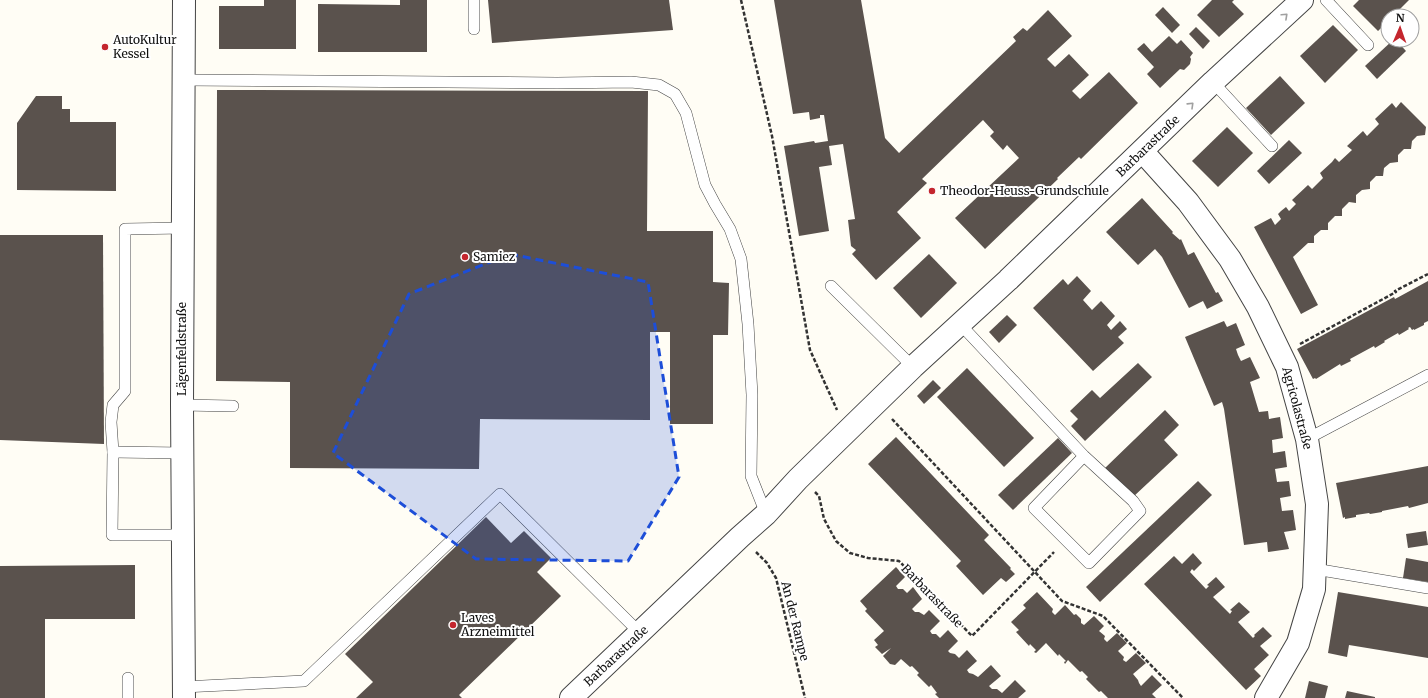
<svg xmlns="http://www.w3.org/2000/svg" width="1428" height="698" font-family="Merriweather,serif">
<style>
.building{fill:#5a524d}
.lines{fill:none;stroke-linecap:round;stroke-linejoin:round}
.service-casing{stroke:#444;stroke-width:12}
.minor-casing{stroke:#444;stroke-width:24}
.path{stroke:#333;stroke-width:2.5;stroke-dasharray:4 2;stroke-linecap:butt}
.service{stroke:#fff;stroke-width:11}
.minor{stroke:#fff;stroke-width:22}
.oneway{stroke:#a0a0a0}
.marked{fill:#1d4ed8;fill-opacity:0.2;stroke:#1d4ed8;stroke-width:3;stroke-dasharray:8 5;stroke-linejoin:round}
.poi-dot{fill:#c4262e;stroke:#fff;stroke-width:1.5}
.labels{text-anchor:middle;stroke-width:4;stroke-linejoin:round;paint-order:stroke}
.poi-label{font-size:12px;fill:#111;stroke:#fff;text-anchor:start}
.street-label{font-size:12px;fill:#111;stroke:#fff}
</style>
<rect width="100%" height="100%" fill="#fffdf5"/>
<g class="building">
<path d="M264 0H296V49H219V6H264Z"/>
<path d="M400 0H427V52H318V4L400 5Z"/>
<path d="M488 0H669L673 30 492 43Z"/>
<path d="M774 0H861L885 138 899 153 1016 41 1013 37 1023 28 1027 31 1048 10 1072 36 1047 59 1055 67 1069 54 1089 75 1072 91 1080 99 1109 72 1138 103 1081 159 1079 157 1057 178 1058 179 985 249 955 218 1019 158 1007 145 1003 150 990 136 994 132 983 120 922 179 927 183 897 212 921 238 876 280 852 254 856 250 851 246 848 220 855 219 843 144 829 146 832 165 819 167 829 231 799 236 784 146 814 141 815 143 828 141 824 115H820V118L810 120 809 112 793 114Z"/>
<path d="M1212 0H1234L1232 2 1244 14 1219 37 1197 15Z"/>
<path d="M1359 0H1409L1393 16H1388V21L1378 31 1353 6Z"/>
<path d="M1163 7 1180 25 1172 33 1155 15Z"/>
<path d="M1333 25 1358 50 1325 83 1300 56Z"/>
<path d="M1196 27 1210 41 1203 49 1189 34Z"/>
<path d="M1169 36 1177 44 1181 40 1193 53 1190 57 1191 59 1190 64 1184 70 1180 69 1160 88 1147 74 1154 67 1137 49 1144 43 1152 52Z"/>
<path d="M1393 40H1396L1406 51 1377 79 1365 66Z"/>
<path d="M1280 76 1305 103 1271 135 1246 108Z"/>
<path d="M217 90 648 91 647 231H713V282L729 283 728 335H713V424H670V332H650V420L480 419 479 469 290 468V382L216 381Z"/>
<path d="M36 96H62V109H70V122H116V191L17 190V123Z"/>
<path d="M1401 102 1426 127 1425 135 1417 136 1412 141 1411 149H1404L1398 155V162L1390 163 1384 168 1383 176H1376L1370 182V189L1362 190 1356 195V203L1349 202 1342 209V216H1335L1328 223V230H1321L1314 236V243H1308L1293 257 1318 305 1301 314 1254 227 1271 218 1275 225 1281 219 1278 214 1281 211 1286 207 1289 211 1296 204 1292 200 1308 185 1312 189 1323 178 1320 173 1332 162 1335 158 1339 162 1352 150 1347 146 1363 131 1367 136 1379 124 1375 119 1392 103 1396 108Z"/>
<path d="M1227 127 1253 153 1218 187 1192 161Z"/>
<path d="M1289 140 1302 153 1269 184 1257 171Z"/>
<path d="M1142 198 1173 232 1172 233 1180 240 1181 239 1188 255 1194 252 1216 293 1218 292 1223 301 1207 309 1203 301 1189 308 1162 257 1155 249 1138 265 1106 232Z"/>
<path d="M0 235H103L104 444 0 440Z"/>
<path d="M929 254 957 283 921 318 893 288Z"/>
<path d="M1077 276 1091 291 1083 300 1092 310 1101 301 1115 316 1107 325 1111 330 1120 321 1127 329 1118 337 1124 343 1093 371 1033 308 1063 279 1068 285Z"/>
<path d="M1428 281V321L1424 323V325L1414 330V329L1412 330 1410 327 1408 328 1409 329 1399 335 1398 333 1384 341 1385 342 1375 348 1374 346 1350 359 1351 361 1341 366 1340 364 1316 379 1315 378 1313 379 1297 349 1394 297 1395 299Z"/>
<path d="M1007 315 1017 325 999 343 989 332Z"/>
<path d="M1224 321 1227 327 1236 323 1245 345 1236 349 1238 355 1241 361 1250 357 1260 378 1250 382 1259 412 1268 411 1269 419 1280 417 1283 438 1272 440 1273 453 1285 451 1287 467 1275 469 1277 482 1289 481 1291 496 1280 498 1282 511 1293 510 1296 530 1284 532 1289 549 1268 552 1267 542 1244 545 1224 409 1222 402 1214 406 1185 337Z"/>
<path d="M1138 363 1152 377 1085 441 1071 426 1078 419 1070 411 1092 390 1100 398Z"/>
<path d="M967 368 1034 438 1004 467 937 397Z"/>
<path d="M933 380 941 388 924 404 917 396Z"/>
<path d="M1165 410 1179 425 1164 440 1178 455 1133 497 1105 468Z"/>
<path d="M896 437 989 535 984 540 1011 568 1010 569 1015 574 1006 582 1001 578 983 595 956 566 961 561 868 464Z"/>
<path d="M1058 438 1072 453 1013 510 998 495Z"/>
<path d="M1428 466V503L1409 508 1408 506 1382 511V512L1370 514 1369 513 1356 515V517L1345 519V517L1343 518 1336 483Z"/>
<path d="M1198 481 1212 495 1100 602 1086 587Z"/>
<path d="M486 517 511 543 524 531 551 558 537 572 561 596 459 695 462 698H356L373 682 345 654Z"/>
<path d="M1426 531 1428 545 1408 548 1406 534Z"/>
<path d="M1193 553 1202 563 1194 571 1192 569 1190 572 1206 589 1209 586 1207 585 1216 577 1225 587 1213 597 1230 614 1232 611 1230 610 1239 602 1250 612 1238 622 1253 638 1255 636 1254 635 1263 627 1272 636 1260 646 1269 655 1254 669 1261 676 1246 690 1144 584 1174 556 1182 564Z"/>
<path d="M1406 558 1428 562V582L1403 578Z"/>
<path d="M135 565V619H45V698H0V566Z"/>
<path d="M896 567 905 577 896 586 898 589H903L907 593 913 587 922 599 912 609 915 612H919L924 615 929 610 940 621 930 631 932 634H936L940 638 948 630 958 641 948 651 950 653 955 654 959 658 967 650 977 661 967 670 969 673 973 674 978 677 991 665 1001 676 989 686 992 689H997L1002 693 1015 680 1026 691 1018 698H939L935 694 937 693 931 685 929 687 917 675 919 673 912 666 910 667 901 659 895 665 890 664 883 656 891 648 882 654 875 647 878 645 874 640 884 631 865 611 867 609 860 601Z"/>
<path d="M1037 592 1053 609 1052 612 1055 615 1065 605 1074 615 1076 614 1081 619V623L1084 625 1094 616 1104 626 1099 631 1105 636 1104 639 1107 642 1117 633 1127 643 1118 651 1124 657 1123 660 1126 662 1136 653 1146 663 1133 674 1138 680 1139 683 1141 686 1152 675 1162 685 1152 694 1156 698H1108L1101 691 1099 692 1086 679 1088 677 1082 671 1080 672 1068 660 1065 664 1064 662 1066 661 1059 654 1058 656 1046 643 1036 653 1034 652 1036 650 1030 644 1029 646 1016 632 1019 630 1011 622 1026 608 1023 605Z"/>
<path d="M1338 592 1428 607V658L1349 645 1347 657 1328 653Z"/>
<path d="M1309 681 1328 686 1325 698H1305Z"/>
<path d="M1347 691 1375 697V698H1345Z"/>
</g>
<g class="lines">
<g class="service-casing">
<g id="service">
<path d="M474 0V29"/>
<path d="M1326 0 1368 45"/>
<path d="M184 80 557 83 631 82 659 85 675 94 686 113 705 185 715 204 730 229 741 259 748 324 752 395 751 476 766 514"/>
<path d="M1213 82 1272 146"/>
<path d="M183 228 125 229V391L113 405 111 422 113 452 112 535H183"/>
<path d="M831 286 913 367"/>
<path d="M960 324 1084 456 1133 501 1140 511 1089 563 1034 508 1084 456"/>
<path d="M182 405 233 406"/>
<path d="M1307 439 1428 375"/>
<path d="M113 452 182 453"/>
<path d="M1315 569 1428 588"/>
<path d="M128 678V698"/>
<path d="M183 687 304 681 500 494 640 633"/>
</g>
</g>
<g class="minor-casing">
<g id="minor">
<path d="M1143 152 1188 202 1230 259 1258 307 1287 367 1307 439 1317 504 1314 589 1298 643 1266 698"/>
<path d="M184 698 182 405 184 0"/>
<path d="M571 698 740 537 766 514 798 479 913 367 1008 280 1213 82 1302 0"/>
</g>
</g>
<g class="path">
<path d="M741 0 772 136 810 350 837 410"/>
<path d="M1300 344 1396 292 1395 291 1428 274"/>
<path d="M892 419 1062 601 1103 616 1183 698"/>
<path d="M815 492 819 496 824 519 836 541 850 553 868 558 899 561 972 636 1054 552"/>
<path d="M756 552 767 563 776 578 805 698"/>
</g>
<use href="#service" class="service"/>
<use href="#minor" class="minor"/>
</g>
<defs><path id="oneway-chevron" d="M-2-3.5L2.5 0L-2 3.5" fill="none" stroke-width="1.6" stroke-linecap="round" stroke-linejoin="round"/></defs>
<g class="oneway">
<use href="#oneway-chevron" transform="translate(1285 16) rotate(-43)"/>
<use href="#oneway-chevron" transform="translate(1191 105) rotate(-44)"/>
</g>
<path class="marked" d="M510 254 648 282 679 477 628 561 476 559 333 453 409 294Z"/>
<g class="poi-dot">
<circle cx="105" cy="47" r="4"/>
<circle cx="932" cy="191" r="4"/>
<circle cx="465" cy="257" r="4"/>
<circle cx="453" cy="625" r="4"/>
</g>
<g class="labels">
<g class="poi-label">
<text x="113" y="44">AutoKultur<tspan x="113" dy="14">Kessel</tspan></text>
<text x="940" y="195">Theodor-Heuss-Grundschule</text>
<text x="473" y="261">Samiez</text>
<text x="461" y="622">Laves<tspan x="461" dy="14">Arzneimittel</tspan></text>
</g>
<g class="street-label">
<text transform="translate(1148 146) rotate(-44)" y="4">Barbarastraße</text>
<text transform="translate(182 349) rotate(-90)" y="4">Lägenfeldstraße</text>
<text transform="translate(1297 408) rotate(75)" y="4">Agricolastraße</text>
<text transform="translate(932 596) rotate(46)" y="4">Barbarastraße</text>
<text transform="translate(795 621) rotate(76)" y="4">An der Rampe</text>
<text transform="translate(616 656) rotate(-43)" y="4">Barbarastraße</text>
</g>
</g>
<g transform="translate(1400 28) rotate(2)"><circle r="19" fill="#ffffff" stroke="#a0a0a0"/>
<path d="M0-3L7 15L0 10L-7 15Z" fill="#c4262e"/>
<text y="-6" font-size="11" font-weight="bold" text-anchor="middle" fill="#111111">N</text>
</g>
</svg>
